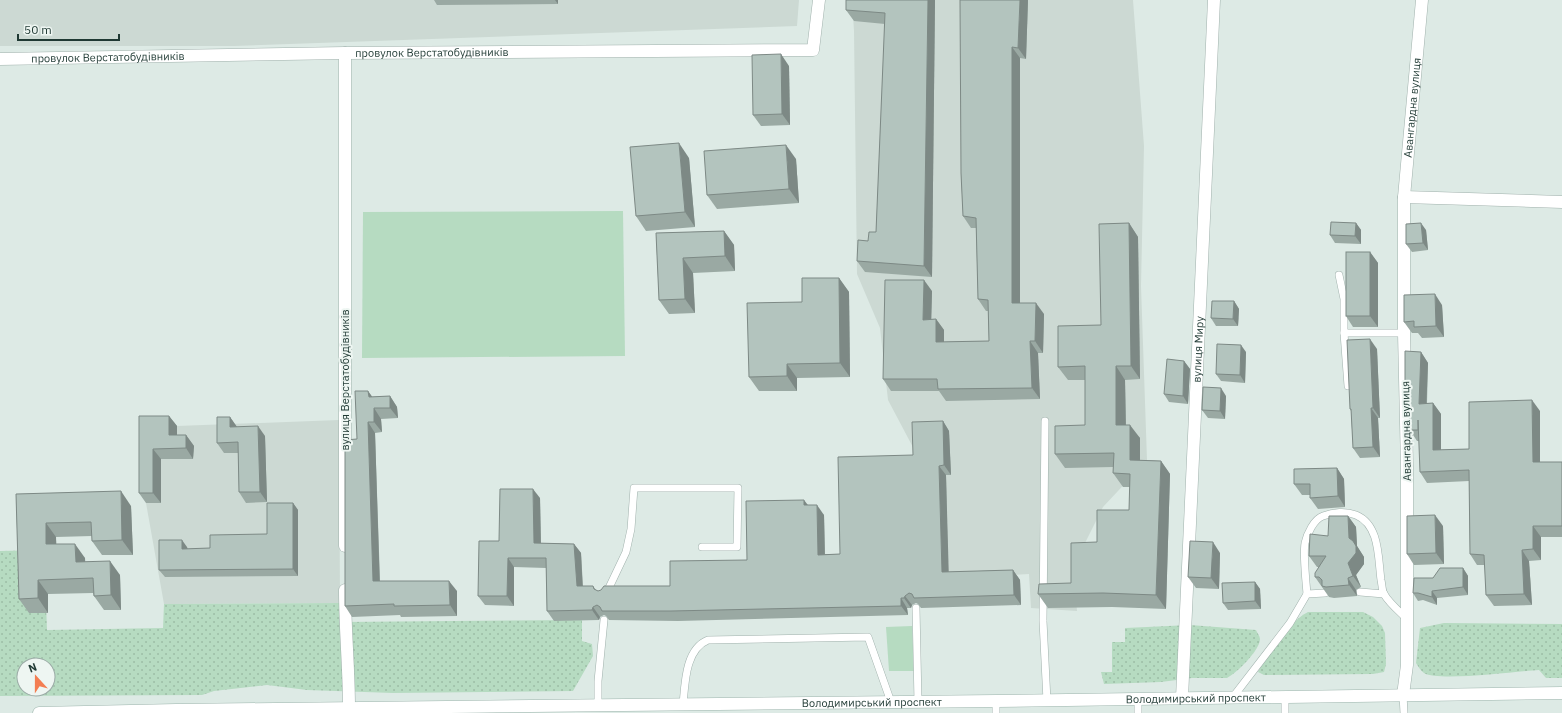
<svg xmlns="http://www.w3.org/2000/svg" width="1562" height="713" font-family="'IBM Plex Sans',sans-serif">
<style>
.built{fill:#ccd9d3}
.grass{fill:url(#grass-dots);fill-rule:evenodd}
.park{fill:#b6dbc1}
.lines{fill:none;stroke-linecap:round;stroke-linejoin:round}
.service-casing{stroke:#a0b1ac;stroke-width:8}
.minor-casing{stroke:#a0b1ac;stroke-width:13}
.secondary-casing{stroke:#9db5ad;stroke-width:13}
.service{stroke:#fff;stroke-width:7}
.minor{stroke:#fff;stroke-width:12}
.secondary{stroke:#fff;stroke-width:12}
.wall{fill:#9aa9a3}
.shaded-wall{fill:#7d8985}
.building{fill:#b3c4be;stroke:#7d8985}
.labels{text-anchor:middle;stroke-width:4;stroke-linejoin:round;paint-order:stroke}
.street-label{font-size:11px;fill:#1f3933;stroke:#eef6f2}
</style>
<defs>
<pattern id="grass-dots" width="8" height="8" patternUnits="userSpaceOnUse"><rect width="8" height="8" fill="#b6dbc1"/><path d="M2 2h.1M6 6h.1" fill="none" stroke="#9cbda6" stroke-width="1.8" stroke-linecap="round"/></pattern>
</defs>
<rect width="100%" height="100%" fill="#ddeae5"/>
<g class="built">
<path d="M0 0H799L797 26 234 46H0Z"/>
<path d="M852 0H1133L1144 146 1141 286 1147 460 1103 507 1073 567 1077 611 1031 608 1029 574 949 578 916 453 888 400 880 328 857 274 854 31Z"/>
<path d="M339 420 340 603 164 604 146 503 147 426H177Z"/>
</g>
<g class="grass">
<path d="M44 550 47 630 163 628 164 604 340 603 341 622 582 620V641L592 644 593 656 573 691 393 693 307 690 267 685 214 691 202 695 0 696V551ZM24 665H48V689H24Z"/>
<path d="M1308 612H1363L1373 617 1382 626 1385 633 1386 664 1384 672 1373 674 1264 675 1258 672C1266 655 1291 620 1308 612Z"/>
<path d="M1444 623 1562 624V678H1546L1539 670C1518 671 1439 682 1424 673 1421 671 1418 666 1416 663L1420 628Z"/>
<path d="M1190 625 1256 630C1257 633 1260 636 1260 639 1260 650 1237 673 1227 678H1192L1161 682 1104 684 1101 672H1112V642H1125V628Z"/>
</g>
<g class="park">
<path d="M623 211 625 356 362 358 363 212Z"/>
<path d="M912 626 914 671H889L886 627Z"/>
</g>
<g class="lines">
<g class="service-casing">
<g id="service">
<path d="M1339 275 1344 299V333L1348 386"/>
<path d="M1344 333H1404"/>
<path d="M1045 421 1043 621 1047 701"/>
<path d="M1360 592 1384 594"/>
<path d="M606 594 626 552 631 529 634 488H738L737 547H702"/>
<path d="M1307 594C1306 581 1303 555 1305 543 1307 534 1314 519 1323 516 1333 512 1346 511 1356 515 1380 525 1378 558 1381 580 1382 584 1382 591 1384 594 1389 603 1400 612 1407 619"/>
<path d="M916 608 918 702"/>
<path d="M1403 695 1404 713"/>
<path d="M1233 697 1290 623 1307 594 1325 593"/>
<path d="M1285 697V713"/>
<path d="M996 701V713"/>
<path d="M683 705C685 684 685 649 708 640L868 637 891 702"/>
<path d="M598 706V681L604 620"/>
<path d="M1138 713V699"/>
</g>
</g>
<g class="minor-casing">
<g id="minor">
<path d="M345 53V546"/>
<path id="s1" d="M0 59 345 53 813 50 819 0"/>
<path d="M1404 197 1562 202"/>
<path d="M345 590C345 630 349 668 349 708"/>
<path id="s2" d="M1403 695 1407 665V467L1404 333V197L1422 0"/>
<path id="s3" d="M1182 698 1214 0"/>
</g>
</g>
<g class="secondary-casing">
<g id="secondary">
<path id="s4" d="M39 713 176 710 996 701 1562 693"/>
</g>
</g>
<use href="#service" class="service"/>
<use href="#minor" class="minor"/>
<use href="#secondary" class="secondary"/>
</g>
<g class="wall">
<path d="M434 0H558V4L437 5Z"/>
<path d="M846 0H935L932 277 865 272 857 261 868 241 876 232 885 24 854 21 846 10Z"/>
<path d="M1028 0 1026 59 1020 58V303L1044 314 1043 353H1038L1040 399 946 401 939 391H891L883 379 932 291 931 319H936L944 330V342L989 341 988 311H986L978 299 976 228H971L963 216 961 173Z"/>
<path d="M789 66 790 125 761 126 753 115Z"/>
<path d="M689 158 695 227 646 231 636 216Z"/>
<path d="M796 159 799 203 717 209 707 195Z"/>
<path d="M1129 223 1138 237 1140 379 1125 380 1126 425 1140 438V460L1161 461 1170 474 1166 609 1112 607 1048 608 1038 594 1071 583 1097 542 1129 510 1130 487H1123L1113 473V467L1065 468 1055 454 1085 425V380H1068L1058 367 1101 325Z"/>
<path d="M1356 223 1361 230V244L1335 243 1330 235Z"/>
<path d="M1426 230 1428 250 1412 252 1406 244Z"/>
<path d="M724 231 734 245 735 271 693 273 695 313 669 314 659 300 656 233Z"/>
<path d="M1370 252 1378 263V327H1353L1346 316Z"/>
<path d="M839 278 849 292 850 377 797 378V391H759L749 377 802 302Z"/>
<path d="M1234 301 1239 309 1238 326H1216L1211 318Z"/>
<path d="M1442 305 1444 337 1422 338 1418 333H1412L1404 322Z"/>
<path d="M1377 349 1380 418H1378L1380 457 1360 458 1353 448 1351 411 1350 409Z"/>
<path d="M1246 352 1245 383 1221 381 1216 374Z"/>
<path d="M1421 352 1428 363 1427 403H1433L1441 414V450L1469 449 1540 411V462H1562V537H1541V560L1529 561 1532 605 1494 606 1486 595 1485 565H1477L1470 554 1469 481 1427 483 1420 472 1419 441H1417L1410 430 1408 390 1405 387Z"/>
<path d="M1184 361 1190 369 1188 404 1169 402 1164 394Z"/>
<path d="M368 391 372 397 390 396 397 407 398 418 381 419 382 432 375 433 380 581 457 591V616L401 617 400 615 352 617 345 606 357 439Z"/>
<path d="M1226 396 1225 419 1208 418 1202 410Z"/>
<path d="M139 416H169L177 426V435H186L194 446 193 459H161V503H146L139 493Z"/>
<path d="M230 417 237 427 265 436 267 502 246 503 239 492 238 453H224L217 443Z"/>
<path d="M943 421 949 431 951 475H946L948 572 1013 570 1020 580 1021 605 921 608 918 604 916 603 912 605 911 608H907L908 615 678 621 609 620 606 616 604 615 600 617 599 620 554 621 547 611 546 568 514 567V606L485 605 478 596 499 541 540 498 541 543 574 544 581 553 583 586H593L596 590 598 591 670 586 747 560 808 505 824 515 825 554H840L913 455Z"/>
<path d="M1337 468 1344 479 1345 507 1318 509 1310 498V495H1302L1294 484Z"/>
<path d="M16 494 131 506 133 555H102L92 541V536L56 537V544L85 558V562L120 575 121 610H104L94 596 93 593 48 594V613H29L19 599Z"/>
<path d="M293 503 298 510V576L165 577 159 570 187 547 188 549 210 548 267 534Z"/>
<path d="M1348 516 1356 527 1357 546 1364 557V564L1356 575 1361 587 1356 590 1357 596 1334 598 1329 597 1315 577 1319 567H1317L1309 556Z"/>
<path d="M1443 526 1444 564 1414 565 1407 554Z"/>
<path d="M1220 553 1219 589 1196 588 1188 577Z"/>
<path d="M1463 568 1468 576V595L1437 598V605L1423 600 1418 601 1413 593 1433 578Z"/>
<path d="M1255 582 1260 589 1261 609 1228 610 1223 603Z"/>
</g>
<g class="shaded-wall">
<path d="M555 0H558V4Z"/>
<path d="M928 0H935L932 277 924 266Z"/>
<path d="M1020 0H1028L1026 59 1018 48Z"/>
<path d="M1012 47 1020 58V314L1012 303Z"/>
<path d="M781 54 789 66 790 125 782 114Z"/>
<path d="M679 143 689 158 695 227 685 212Z"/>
<path d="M786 145 796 159 799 203 789 189Z"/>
<path d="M1129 223 1138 237 1140 379 1131 366Z"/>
<path d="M1356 223 1361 230V244L1355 236Z"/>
<path d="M1421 223 1426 230 1428 250 1423 243Z"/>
<path d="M724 231 734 245 735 271 725 256Z"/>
<path d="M1370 252 1378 263V327L1370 316Z"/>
<path d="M683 258 693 273 695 313 685 299Z"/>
<path d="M839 278 849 292 850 377 840 363Z"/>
<path d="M924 280 932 291 931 331 923 320Z"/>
<path d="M1435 294 1442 305 1444 337 1436 326Z"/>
<path d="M1234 301 1239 309 1238 326 1233 319Z"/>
<path d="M1036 303 1044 314 1043 353 1035 341Z"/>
<path d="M936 319 944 330V353L936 342Z"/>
<path d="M1370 339 1377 349 1380 418 1373 408Z"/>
<path d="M1030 341 1038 353 1040 399 1032 388Z"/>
<path d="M1241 345 1246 352 1245 383 1240 375Z"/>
<path d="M1421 352 1428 363 1426 414 1419 404Z"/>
<path d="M1184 361 1190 369 1188 404 1183 396Z"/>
<path d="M787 364 797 378V391L787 376Z"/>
<path d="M1116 366 1125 380 1126 438 1116 425Z"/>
<path d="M1221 388 1226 396 1225 419 1220 411Z"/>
<path d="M368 391 376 402 369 397Z"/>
<path d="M390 396 397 407 398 418 390 408Z"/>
<path d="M1532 400 1540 411V473L1533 462Z"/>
<path d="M1433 403 1441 414V461L1433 450Z"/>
<path d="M374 408 381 419 382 432 374 422Z"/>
<path d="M1371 408 1378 418 1380 457 1373 447Z"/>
<path d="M169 416 177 426V446L169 435Z"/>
<path d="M230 417 237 427H230Z"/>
<path d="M943 421 949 431 951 475 944 465Z"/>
<path d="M368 422 375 433 380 591 373 581Z"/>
<path d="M1130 425 1140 438V473L1130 460Z"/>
<path d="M258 426 265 436 267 502 260 492Z"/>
<path d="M186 435 194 446 193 459 186 448Z"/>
<path d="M153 449 161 459V503L153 493Z"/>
<path d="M1161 461 1170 474 1166 609 1156 595Z"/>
<path d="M939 466 946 475 949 582 942 572Z"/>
<path d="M1337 468 1344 479 1345 507 1338 496Z"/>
<path d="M533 489 540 498 541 552 534 543Z"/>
<path d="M121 491 131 506 133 555 122 540Z"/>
<path d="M804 500 811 509 804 505Z"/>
<path d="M293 503 298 510V576L293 569Z"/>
<path d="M817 505 824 515 825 564 818 555Z"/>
<path d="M1435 515 1443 526 1444 564 1436 553Z"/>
<path d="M1348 516 1356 527 1357 546 1364 557V564L1356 575 1361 587 1353 576 1348 563 1349 538Z"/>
<path d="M46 523 56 537 57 559 46 544Z"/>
<path d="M1533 526 1541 537V560L1533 549Z"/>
<path d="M182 540 187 547 188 556 182 549Z"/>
<path d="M1213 542 1220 553 1219 589 1211 578Z"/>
<path d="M75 544 85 558 86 577 76 562Z"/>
<path d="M574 544 581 553 583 596 577 586Z"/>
<path d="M1522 550 1529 561 1532 605 1524 594Z"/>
<path d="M508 558 514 567V606L507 596Z"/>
<path d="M110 561 120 575 121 610 111 595Z"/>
<path d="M1463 568 1468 576V595L1463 587Z"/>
<path d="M1013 570 1020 580 1021 605 1014 595Z"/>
<path d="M1348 578 1356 590 1357 596 1349 585Z"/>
<path d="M38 580 48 594V613L38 598Z"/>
<path d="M449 581 457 591V616L450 605Z"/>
<path d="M1255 582 1260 589 1261 609 1255 601Z"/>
<path d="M1432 591 1437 598V605L1432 597Z"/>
<path d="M905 596 912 605 911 608 904 598Z"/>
<path d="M901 598 907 608 908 615 901 606Z"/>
<path d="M593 607 600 617 599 620 592 610Z"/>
</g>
<g class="building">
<path d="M846 0H928L924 266 857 261 858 240 868 241 869 232H876L885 13 846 10Z"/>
<path d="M960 0H1020L1018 48 1012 47V303H1036L1035 341H1030L1032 388 938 389 937 379H883L885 280H924L923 320 936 319V342L989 341 988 300 978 299 976 218 963 216 961 173Z"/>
<path d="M781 54 782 114 753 115 752 55Z"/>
<path d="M679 143 685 212 636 216 630 147Z"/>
<path d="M786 145 789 189 707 195 704 151Z"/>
<path d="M1331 222 1356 223 1355 236 1330 235Z"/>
<path d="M1129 223 1131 366H1116V425H1130V460L1161 461 1156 595 1103 593 1038 594 1039 584 1071 583V543L1097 542V510H1129L1130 474 1113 473 1114 453 1055 454V426L1085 425V366L1058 367V326L1101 325 1099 224Z"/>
<path d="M1421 223 1423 243 1406 244V224Z"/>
<path d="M724 231 725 256 683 258 685 299 659 300 656 233Z"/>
<rect x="1346" y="252" width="24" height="64"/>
<path d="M802 278H839L840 363 787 364V376L749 377 747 303 802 302Z"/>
<path d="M1435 294 1436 326 1414 327V321L1404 322V295Z"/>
<path d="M1212 301H1234L1233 319 1211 318Z"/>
<path d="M1370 339 1373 408H1371L1373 447 1353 448 1351 409H1350L1347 340Z"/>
<path d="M1217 344 1241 345 1240 375 1216 374Z"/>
<path d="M1405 351 1421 352 1419 404 1433 403V450L1469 449V402L1532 400 1533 462H1562V526H1533V549L1522 550 1524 594 1486 595 1484 555 1470 554 1469 470 1420 472 1418 420V430H1410L1408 387H1405Z"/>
<path d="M1167 359 1184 361 1183 396 1164 394Z"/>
<path d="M1203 387 1221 388 1220 411 1202 410Z"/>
<path d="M355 391H368L369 397 390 396V408H374V422H368L373 581H449L450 605 394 606V604L345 606V440L357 439Z"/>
<path d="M139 416H169V435H186V448L153 449V493H139Z"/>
<path d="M217 417H230V427L258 426 260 492H239L238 442 217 443Z"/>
<path d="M943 421 944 465 939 466 942 572 1013 570 1014 595 914 598 912 594 909 593 905 596 904 598H901V606L671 611H602L600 607 597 605 593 607 592 610 547 611 546 558H508L507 596H478L479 541H499L500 489H533L534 543 574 544 577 586H593L594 589 598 591 601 590 604 586H670V561L747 560 746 501 804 500V505H817L818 555 840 554 838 457 913 455 912 422Z"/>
<path d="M1337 468 1338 496 1310 498V484H1294V469Z"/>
<path d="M121 491 122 540 92 541 91 522 46 523V544H75L76 562 110 561 111 595 94 596 93 578 38 580V598L19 599 16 494Z"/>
<path d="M267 503H293V569L159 570V540H182V549L210 548V535L267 534Z"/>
<path d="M1435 515 1436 553 1407 554V516Z"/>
<path d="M1329 516H1348L1349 538 1353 541 1356 546V553L1348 563 1353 576 1348 578 1349 585 1326 587 1322 586V580L1319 577H1315V573L1326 556H1309L1310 534 1328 536Z"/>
<path d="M1190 541 1213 542 1211 578 1188 577Z"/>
<path d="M1440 568H1463V587L1432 591V597L1418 593H1413L1414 578H1433Z"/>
<path d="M1255 582V601L1223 603 1222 583Z"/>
</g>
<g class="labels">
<g class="street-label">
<text dy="4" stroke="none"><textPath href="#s1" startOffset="432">провулок Верстатобудівників</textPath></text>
<text dy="4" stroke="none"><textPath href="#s1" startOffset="108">провулок Верстатобудівників</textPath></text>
<text dy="4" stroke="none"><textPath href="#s2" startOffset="588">Авангардна вулиця</textPath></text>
<text dy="4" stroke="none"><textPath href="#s3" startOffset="349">вулиця Миру</textPath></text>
<text transform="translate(345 380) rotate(-90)" y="4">вулиця Верстатобудівників</text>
<text transform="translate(1406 431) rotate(-91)" y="4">Авангардна вулиця</text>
<text dy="4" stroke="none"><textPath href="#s4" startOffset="1157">Володимирський проспект</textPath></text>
<text dy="4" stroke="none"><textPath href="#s4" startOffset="833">Володимирський проспект</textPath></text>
</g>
</g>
<g transform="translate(36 677) rotate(339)"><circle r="19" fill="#eef6f2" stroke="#9baaa6"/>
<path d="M0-3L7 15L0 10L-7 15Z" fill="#f37e52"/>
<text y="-6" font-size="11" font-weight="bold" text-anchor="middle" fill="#1f3933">N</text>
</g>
<path d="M18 34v6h101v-6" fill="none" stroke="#1f3933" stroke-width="2"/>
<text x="24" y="34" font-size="12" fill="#1f3933" stroke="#eef6f2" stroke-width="3" paint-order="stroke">50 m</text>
</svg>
